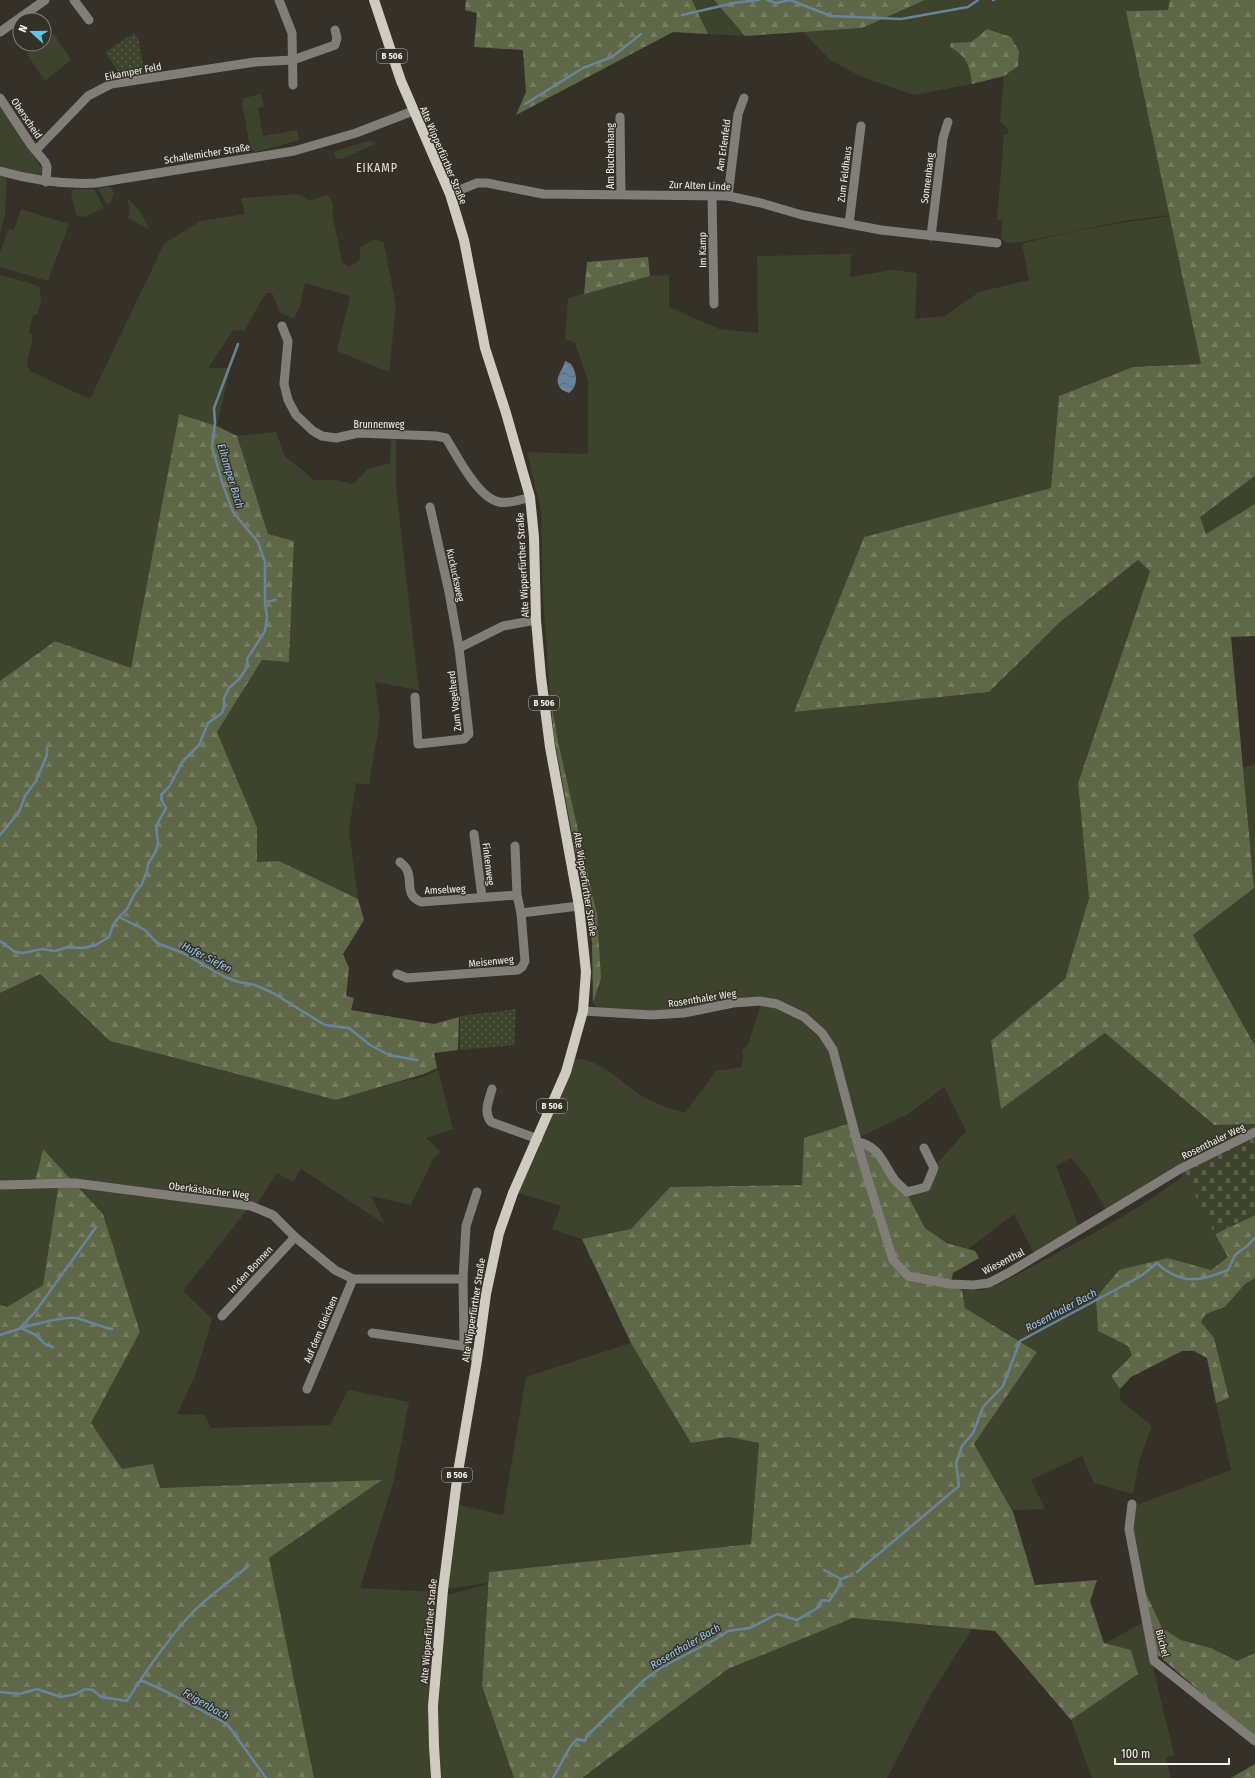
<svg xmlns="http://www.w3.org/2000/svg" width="1255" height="1778" font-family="'Fira Sans Condensed',sans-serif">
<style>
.grass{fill:#3d432c}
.forest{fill:url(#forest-firs)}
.cemetery{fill:url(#cemetery-stones)}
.park{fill:url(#park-dots)}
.water{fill:url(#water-waves)}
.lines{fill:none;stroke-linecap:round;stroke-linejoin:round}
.stream{stroke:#69839a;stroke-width:2.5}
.minor{stroke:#817e7a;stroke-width:9}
.major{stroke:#d0cbc1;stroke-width:10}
.labels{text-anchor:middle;stroke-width:3;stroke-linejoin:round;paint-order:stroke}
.shield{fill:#363128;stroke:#bbb7b0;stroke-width:1}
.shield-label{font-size:9px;font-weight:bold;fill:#f4f1eb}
.street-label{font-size:10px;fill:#f4f1eb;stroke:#363128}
.water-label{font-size:11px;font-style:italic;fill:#9acaf2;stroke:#363128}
.quarter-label{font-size:12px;letter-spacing:1px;fill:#e6e0d4;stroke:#363128}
</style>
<defs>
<pattern id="forest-firs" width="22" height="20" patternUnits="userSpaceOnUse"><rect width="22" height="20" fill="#5f6749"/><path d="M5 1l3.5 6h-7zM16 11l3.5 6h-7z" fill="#777d63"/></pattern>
<pattern id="cemetery-stones" width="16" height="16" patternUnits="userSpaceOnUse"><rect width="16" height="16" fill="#3d432c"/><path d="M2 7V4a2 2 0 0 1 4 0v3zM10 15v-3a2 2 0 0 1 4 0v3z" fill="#5a5f4b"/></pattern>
<pattern id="park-dots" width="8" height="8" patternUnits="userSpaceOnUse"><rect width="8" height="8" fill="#3d432c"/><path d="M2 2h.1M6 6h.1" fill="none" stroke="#5a5f4b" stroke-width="1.8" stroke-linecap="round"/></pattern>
<pattern id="water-waves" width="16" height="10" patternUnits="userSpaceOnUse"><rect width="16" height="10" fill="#69839a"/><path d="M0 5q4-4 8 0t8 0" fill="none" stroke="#5c6b78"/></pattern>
</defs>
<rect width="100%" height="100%" fill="#363128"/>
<g class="grass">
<path d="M692 0H714L745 36 708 34Z"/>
<path d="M925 0H1170L1168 10 1127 11 1170 215 1123 221 1021 242 1006 243 1001 238 1002 220H997L1004 135 1008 134V129L1000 122 1004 76 1018 66 1019 51 1011 37 987 29 971 42 951 43 950 47C967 57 969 64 972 84L914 95 862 77 830 60 803 32 862 28Z"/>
<path d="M54 34 71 60 45 81 27 54 40 44H44V41Z"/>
<path d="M261 94 264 107 258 108 263 136 297 130 299 140 255 152 250 147 242 103 244 98Z"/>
<path d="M0 101 43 170 41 174 36 176 0 166Z"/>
<path d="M368 141H371L375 144 342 159H337L334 154 335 151Z"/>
<path d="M0 176 7 178 5 215 0 234Z"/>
<path d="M105 187H110L114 193 111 201 107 205 98 188Z"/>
<path d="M75 189H94L104 208 84 217 76 216 71 192Z"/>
<path d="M299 194 309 201 326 195C333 198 334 208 332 212L342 262 348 266 355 264 360 259V247L375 239 384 243 396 307 389 372 337 351 350 296 305 283 300 306 294 319 280 312 272 293H266L244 331 233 330 208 368H230L217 426 179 414 131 668 55 641 0 681V275L30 283 40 288 41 302 37 315H33L29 333 33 335 27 365 30 371 90 399 164 244 200 221 245 214 241 198Z"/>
<path d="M127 198 140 211 149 229 128 218 130 211Z"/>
<path d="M21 209 69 224 48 281 0 267V253L8 229 14 230Z"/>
<path d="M1170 216 1201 364 1133 367 1059 396 1051 488 864 537 794 712 989 692 1060 622 1138 560 1150 571 1078 783 1089 898 1065 979 992 1041 1002 1108 1105 1033 1213 1125 1255 1124V1129L1107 1212 1087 1177 1071 1158 1056 1166 1079 1227 1035 1255 1014 1214 968 1249 947 1242 925 1228 907 1194 927 1187 935 1166 966 1131 944 1087 908 1114 860 1137 836 1048 778 1000 651 1013 598 1008 593 1003 601 978 550 696 543 597 541 511 527 452 588 454V381L575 343 565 339 568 298 650 276 669 275V307L719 329 758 333 757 256 851 254 850 277 892 270 917 273 915 319 945 316 979 292 1029 280 1022 244C1070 230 1120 223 1170 216Z"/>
<path d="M276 432 285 457 304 471 313 480H336L353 484 368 469 390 463 391 435H396V487L419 690 375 682 380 719 369 785 356 783 349 830 358 899 279 861 257 862V827L217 732 262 660 289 662 294 541 268 534 237 436Z"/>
<path d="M1255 476V504L1206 535 1199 517Z"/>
<path d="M1255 764V1046L1193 935 1254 888 1243 768Z"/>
<path d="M40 974 110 1041 336 1100 407 1080C419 1079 428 1076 438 1069L453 1129 426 1138 441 1152 433 1159 411 1205 371 1196 385 1224 301 1169 293 1182 277 1173 256 1206 74 1182 43 1149 35 1182 0 1183V993Z"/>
<path d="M761 1004 776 1007 801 1019 820 1035 830 1051 851 1123 804 1139 802 1185 670 1187 631 1229 582 1239 552 1229 561 1206 518 1193 563 1091 575 1059C603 1058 626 1089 650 1100 661 1106 673 1109 685 1113L716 1071 741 1067 743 1058 742 1050 748 1045Z"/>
<path d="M1182 1170 1228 1257 1211 1270 1168 1258 1098 1331 1128 1346 1132 1355 1111 1376 1120 1389V1400L1152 1426 1139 1461 1133 1494 1094 1483 1082 1456 1031 1480 1045 1509 1012 1510 974 1444 1037 1352 965 1308 962 1290H981L996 1286C1059 1251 1123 1221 1182 1177Z"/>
<path d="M59 1183 43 1285 7 1307 0 1305V1185Z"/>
<path d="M75 1183 250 1206 183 1291 212 1319 195 1376 177 1414 204 1415 211 1428 330 1425 348 1390 409 1402 394 1480 360 1588 437 1592 428 1704 430 1778H314L268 1558 381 1481 160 1488 153 1465 122 1469 91 1423 140 1332 103 1214Z"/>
<path d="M1255 1278V1653L1237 1661 1211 1648 1181 1640 1162 1628 1141 1582 1130 1529 1134 1506 1231 1470 1216 1403 1229 1398 1214 1338 1201 1323 1206 1314 1225 1307 1245 1284Z"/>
<path d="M631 1343 691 1443 729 1437 759 1443 751 1544 489 1572 488 1583 448 1589 459 1505 503 1515 526 1377Z"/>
<path d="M488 1584 482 1686 514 1778H441C435 1716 442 1656 448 1595Z"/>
<path d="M853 1618 972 1629 930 1696 887 1778H582L728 1669Z"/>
<path d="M1145 1621 1149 1650 1174 1755 1166 1758 1171 1778H1092L1071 1720 1138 1674 1131 1650 1104 1644Z"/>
</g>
<g class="forest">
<path d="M466 0H692L708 34 673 32 516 115 526 92 523 50 474 47 477 13 465 10Z"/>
<path d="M714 0H925L862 28 745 36Z"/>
<path d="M1170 0H1255V476L1200 517 1206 534 1255 504V636L1231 637 1254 888 1193 935 1255 1046V1124L1214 1125 1105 1033 1001 1109 991 1041 1065 979 1089 898 1078 783 1150 571 1138 560 1060 622 989 692 794 712 864 537 1051 488 1059 396 1133 367 1201 364 1126 11 1168 10Z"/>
<path d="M987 29 1011 37 1019 51 1018 66 1004 76 972 84C969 64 967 57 950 47L951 43 971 42Z"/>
<path d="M648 257 650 276 584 294 587 262Z"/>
<path d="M179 414 217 426 237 436 268 534 294 541 289 662 262 660 217 732 257 827V862L279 861 358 899 364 920 343 954 349 968 346 996 354 998 351 1010 434 1024 459 1017 458 1050 434 1053 437 1068 424 1074 336 1100 110 1041 40 974 0 993V681L55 641 131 668Z"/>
<path d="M550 696 558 741 597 915 601 978 593 1003 592 942 554 737Z"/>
<path d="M851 1123 857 1143 867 1145 907 1194 925 1228 947 1243 975 1251 979 1258 953 1273 950 1286 962 1290 965 1308 1037 1352 974 1444 1013 1512 1035 1585 1097 1580 1090 1601 1104 1643 1131 1650 1138 1674 1071 1720 995 1631 853 1618 728 1669 582 1778H514L482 1686 489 1572 751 1544 759 1443 729 1437 691 1443 631 1343 582 1239 631 1229 670 1187 802 1185 804 1138Z"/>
<path d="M43 1149 103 1214 140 1332 91 1423 122 1469 153 1464 160 1488 382 1480 269 1558 314 1778H0V1305L7 1307 43 1285 59 1182H35Z"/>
<path d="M1255 1215V1278L1245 1284 1225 1307 1206 1314 1201 1322 1214 1338 1229 1398 1216 1403 1207 1358 1194 1351H1182L1131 1377 1120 1389 1111 1376 1132 1355 1128 1346 1098 1331 1096 1298 1119 1270 1168 1258 1211 1270 1228 1257 1215 1234Z"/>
<path d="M1141 1582 1162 1628 1181 1640 1211 1648 1237 1661 1255 1653V1739L1151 1649Z"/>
<path d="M1255 1764V1778H1231Z"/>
</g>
<path class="cemetery" d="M1255 1134V1215L1215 1234 1182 1170Z"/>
<g class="park">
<path d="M134 33 139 40 144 74 122 77 105 52Z"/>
<path d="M516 1009 514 1045 460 1050V1016Z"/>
</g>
<path class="water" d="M565 361 571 364C577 373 579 386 569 393L562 390C552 379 562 373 565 361Z"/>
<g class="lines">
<g class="stream">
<path d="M767 0 776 3 790 0 831 16 901 19 968 7 978 0"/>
<path d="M993 0H994"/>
<path d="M682 15 734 3 759 0"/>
<path d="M525 104 583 68 612 57 641 34"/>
<path d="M265 602 276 600"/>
<path d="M0 835 19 812 25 796 36 781 47 755V748"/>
<path d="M119 917 127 909 135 893 142 884 147 871 148 864 156 851 158 843 156 826 166 808 161 799 162 798 161 795 169 787 183 761 199 745 208 723 222 713 224 707V698L229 688 239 679 248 666 247 659 265 631 267 617 265 603V562L258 542 233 512 223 485 212 447 215 423 214 408 238 344"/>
<path d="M0 941 15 952 24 953 42 949 55 951 68 947 83 948 96 945 109 937 113 925 119 917 145 930 157 943 183 953 223 976 238 982 255 985 273 993 325 1025 349 1028 370 1045 389 1055 417 1060"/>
<path d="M20 1328C36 1325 60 1316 76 1318 86 1320 100 1327 112 1329"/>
<path d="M21 1328 36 1335 45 1344 53 1347"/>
<path d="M0 1335 19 1329 35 1312 96 1227"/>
<path d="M824 1570 841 1579"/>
<path d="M857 1572 959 1486 956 1463 962 1446 973 1433 983 1407 1003 1386 1020 1341 1141 1276 1157 1263C1181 1286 1201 1281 1228 1270L1235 1255 1247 1246 1255 1238"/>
<path d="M139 1682 143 1681 167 1692 227 1724 266 1778"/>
<path d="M0 1692 19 1694 37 1689 61 1697 76 1694 85 1689 93 1690 101 1697 127 1701C147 1669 167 1640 193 1612 209 1596 229 1582 247 1567"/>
<path d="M553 1778 570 1747 577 1739 585 1741 587 1736 644 1680 662 1667 716 1639 728 1631 750 1628 777 1614 797 1620 819 1607 822 1600 829 1601 838 1588 841 1579 849 1576"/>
</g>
<g class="minor">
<path d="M74 0 89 20"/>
<path d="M279 0 292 33 293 85"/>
<path d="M0 32 45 0"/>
<path d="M0 98 31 145 45 162 47 167 46 182"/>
<path d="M620 117 621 194"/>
<path d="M36 150 88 96 111 84 255 62 293 60 335 45 337 38 335 30"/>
<path d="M0 171C32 180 62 185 96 183L294 151 356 133 413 111"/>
<path d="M450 194 477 183H487L543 194 728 196 761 203 802 215 881 230 997 243"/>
<path d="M712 196 714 304"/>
<path d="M728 196 738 114 744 98"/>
<path d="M849 224 861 126"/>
<path d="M931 236 943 138 948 122"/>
<path d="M282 326 288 341 284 384 288 400 296 415 313 431 322 436 336 438 358 433 436 436 446 438C457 456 478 498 499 502 508 504 521 500 530 497"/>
<path d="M430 507 449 592 459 648"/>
<path d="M415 697 418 744 464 739 469 734 459 648 503 626 536 620"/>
<path d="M474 834 482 897"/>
<path d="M515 846 517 895 521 913"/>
<path d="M400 862C402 864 406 867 407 870 413 883 404 894 421 902L517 895"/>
<path d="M397 974 407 978 518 970 522 967 525 961 521 913 579 906"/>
<path d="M583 1011 651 1015 684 1013 733 1003 760 1001 777 1004 804 1017 822 1033 833 1050 862 1160 893 1260 908 1276 950 1284 973 1285 989 1283 1008 1273 1180 1169 1255 1132"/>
<path d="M492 1089C489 1100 483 1112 491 1122L538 1139"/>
<path d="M858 1142C879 1146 883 1163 894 1179 898 1184 903 1188 907 1192L926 1187 934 1168 924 1148"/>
<path d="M0 1185 75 1183 251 1206 273 1215 295 1237 335 1270 353 1279H463"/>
<path d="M477 1192 466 1226 463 1279 464 1346 477 1360"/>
<path d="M222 1316 295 1237"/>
<path d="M372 1333 464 1346"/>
<path d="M307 1389 353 1279"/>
<path d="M1132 1504 1129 1529 1154 1661 1255 1741"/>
</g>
<path class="major" d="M374 0 401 81 450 194 464 240 485 348 506 413 530 497 534 537 536 620 541 677 550 747 579 906 586 972 583 1011 566 1072 513 1193 499 1233 486 1294 477 1360 458 1472 443 1590 433 1706 434 1746 436 1778"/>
</g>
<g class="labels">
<g class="shield">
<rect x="377" y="49" width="30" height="14" rx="3"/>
<rect x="529" y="696" width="30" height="14" rx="3"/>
<rect x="537" y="1099" width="30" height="14" rx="3"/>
<rect x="442" y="1468" width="30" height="14" rx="3"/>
</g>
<g class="shield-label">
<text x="392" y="59">B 506</text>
<text x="544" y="706">B 506</text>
<text x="552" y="1109">B 506</text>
<text x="457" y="1478">B 506</text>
</g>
<g class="street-label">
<text transform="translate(133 71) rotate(-11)" y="4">Eikamper Feld</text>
<text transform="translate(27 118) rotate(56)" y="4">Oberscheid</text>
<text transform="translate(723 145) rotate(-82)" y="4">Am Erlenfeld</text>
<text transform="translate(207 153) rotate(-9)" y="4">Schallemicher Straße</text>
<text transform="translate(444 155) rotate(67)" y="4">Alte Wipperfürther Straße</text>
<text transform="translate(610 156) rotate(-90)" y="4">Am Buchenhang</text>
<text transform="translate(844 174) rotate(-83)" y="4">Zum Feldhaus</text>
<text transform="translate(927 178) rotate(-83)" y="4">Sonnenhang</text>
<text transform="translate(700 185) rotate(2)" y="4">Zur Alten Linde</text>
<text transform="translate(702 250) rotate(-91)" y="4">Im Kamp</text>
<text x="379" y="428">Brunnenweg</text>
<text transform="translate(522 565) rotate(-93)" y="4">Alte Wipperfürther Straße</text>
<text transform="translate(456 575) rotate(78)" y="4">Kuckucksweg</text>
<text transform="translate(454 701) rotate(-96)" y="4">Zum Vogelherd</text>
<text transform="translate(489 864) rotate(83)" y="4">Finkenweg</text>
<text transform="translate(586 884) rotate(81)" y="4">Alte Wipperfürther Straße</text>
<text transform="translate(445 889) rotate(-3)" y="4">Amselweg</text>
<text transform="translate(491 961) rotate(-6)" y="4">Meisenweg</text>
<text transform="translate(702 998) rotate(-9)" y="4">Rosenthaler Weg</text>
<text transform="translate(1213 1141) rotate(-26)" y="4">Rosenthaler Weg</text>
<text transform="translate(209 1190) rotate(7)" y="4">Oberkäsbacher Weg</text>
<text transform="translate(1003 1261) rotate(-27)" y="4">Wiesenthal</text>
<text transform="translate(250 1269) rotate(-47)" y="4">In den Bonnen</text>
<text transform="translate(473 1310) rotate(-81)" y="4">Alte Wipperfürther Straße</text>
<text transform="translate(320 1329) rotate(-67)" y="4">Auf dem Gleichen</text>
<text transform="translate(428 1631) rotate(-85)" y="4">Alte Wipperfürther Straße</text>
<text transform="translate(1163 1643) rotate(76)" y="4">Büchel</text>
</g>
<g class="water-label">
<text transform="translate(231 476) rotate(73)" y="4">Eikamper Bach</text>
<text transform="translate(207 957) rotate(27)" y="4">Hufer Siefen</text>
<text transform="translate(1061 1310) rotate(-28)" y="4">Rosenthaler Bach</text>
<text transform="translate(685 1646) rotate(-30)" y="4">Rosenthaler Bach</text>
<text transform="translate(206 1704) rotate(30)" y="4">Feigenbach</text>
</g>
<g class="quarter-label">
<text x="377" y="172">EIKAMP</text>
</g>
</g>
<g transform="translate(32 32) rotate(291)"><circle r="19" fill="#363128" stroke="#827e76"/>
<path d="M0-3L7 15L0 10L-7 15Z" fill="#5cc7e8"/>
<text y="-6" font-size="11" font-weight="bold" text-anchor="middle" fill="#f4f1eb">N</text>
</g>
<path d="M1115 1758v6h114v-6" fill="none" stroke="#f4f1eb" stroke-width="2"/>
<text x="1121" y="1758" font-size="12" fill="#f4f1eb" stroke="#363128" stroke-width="3" paint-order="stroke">100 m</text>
</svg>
